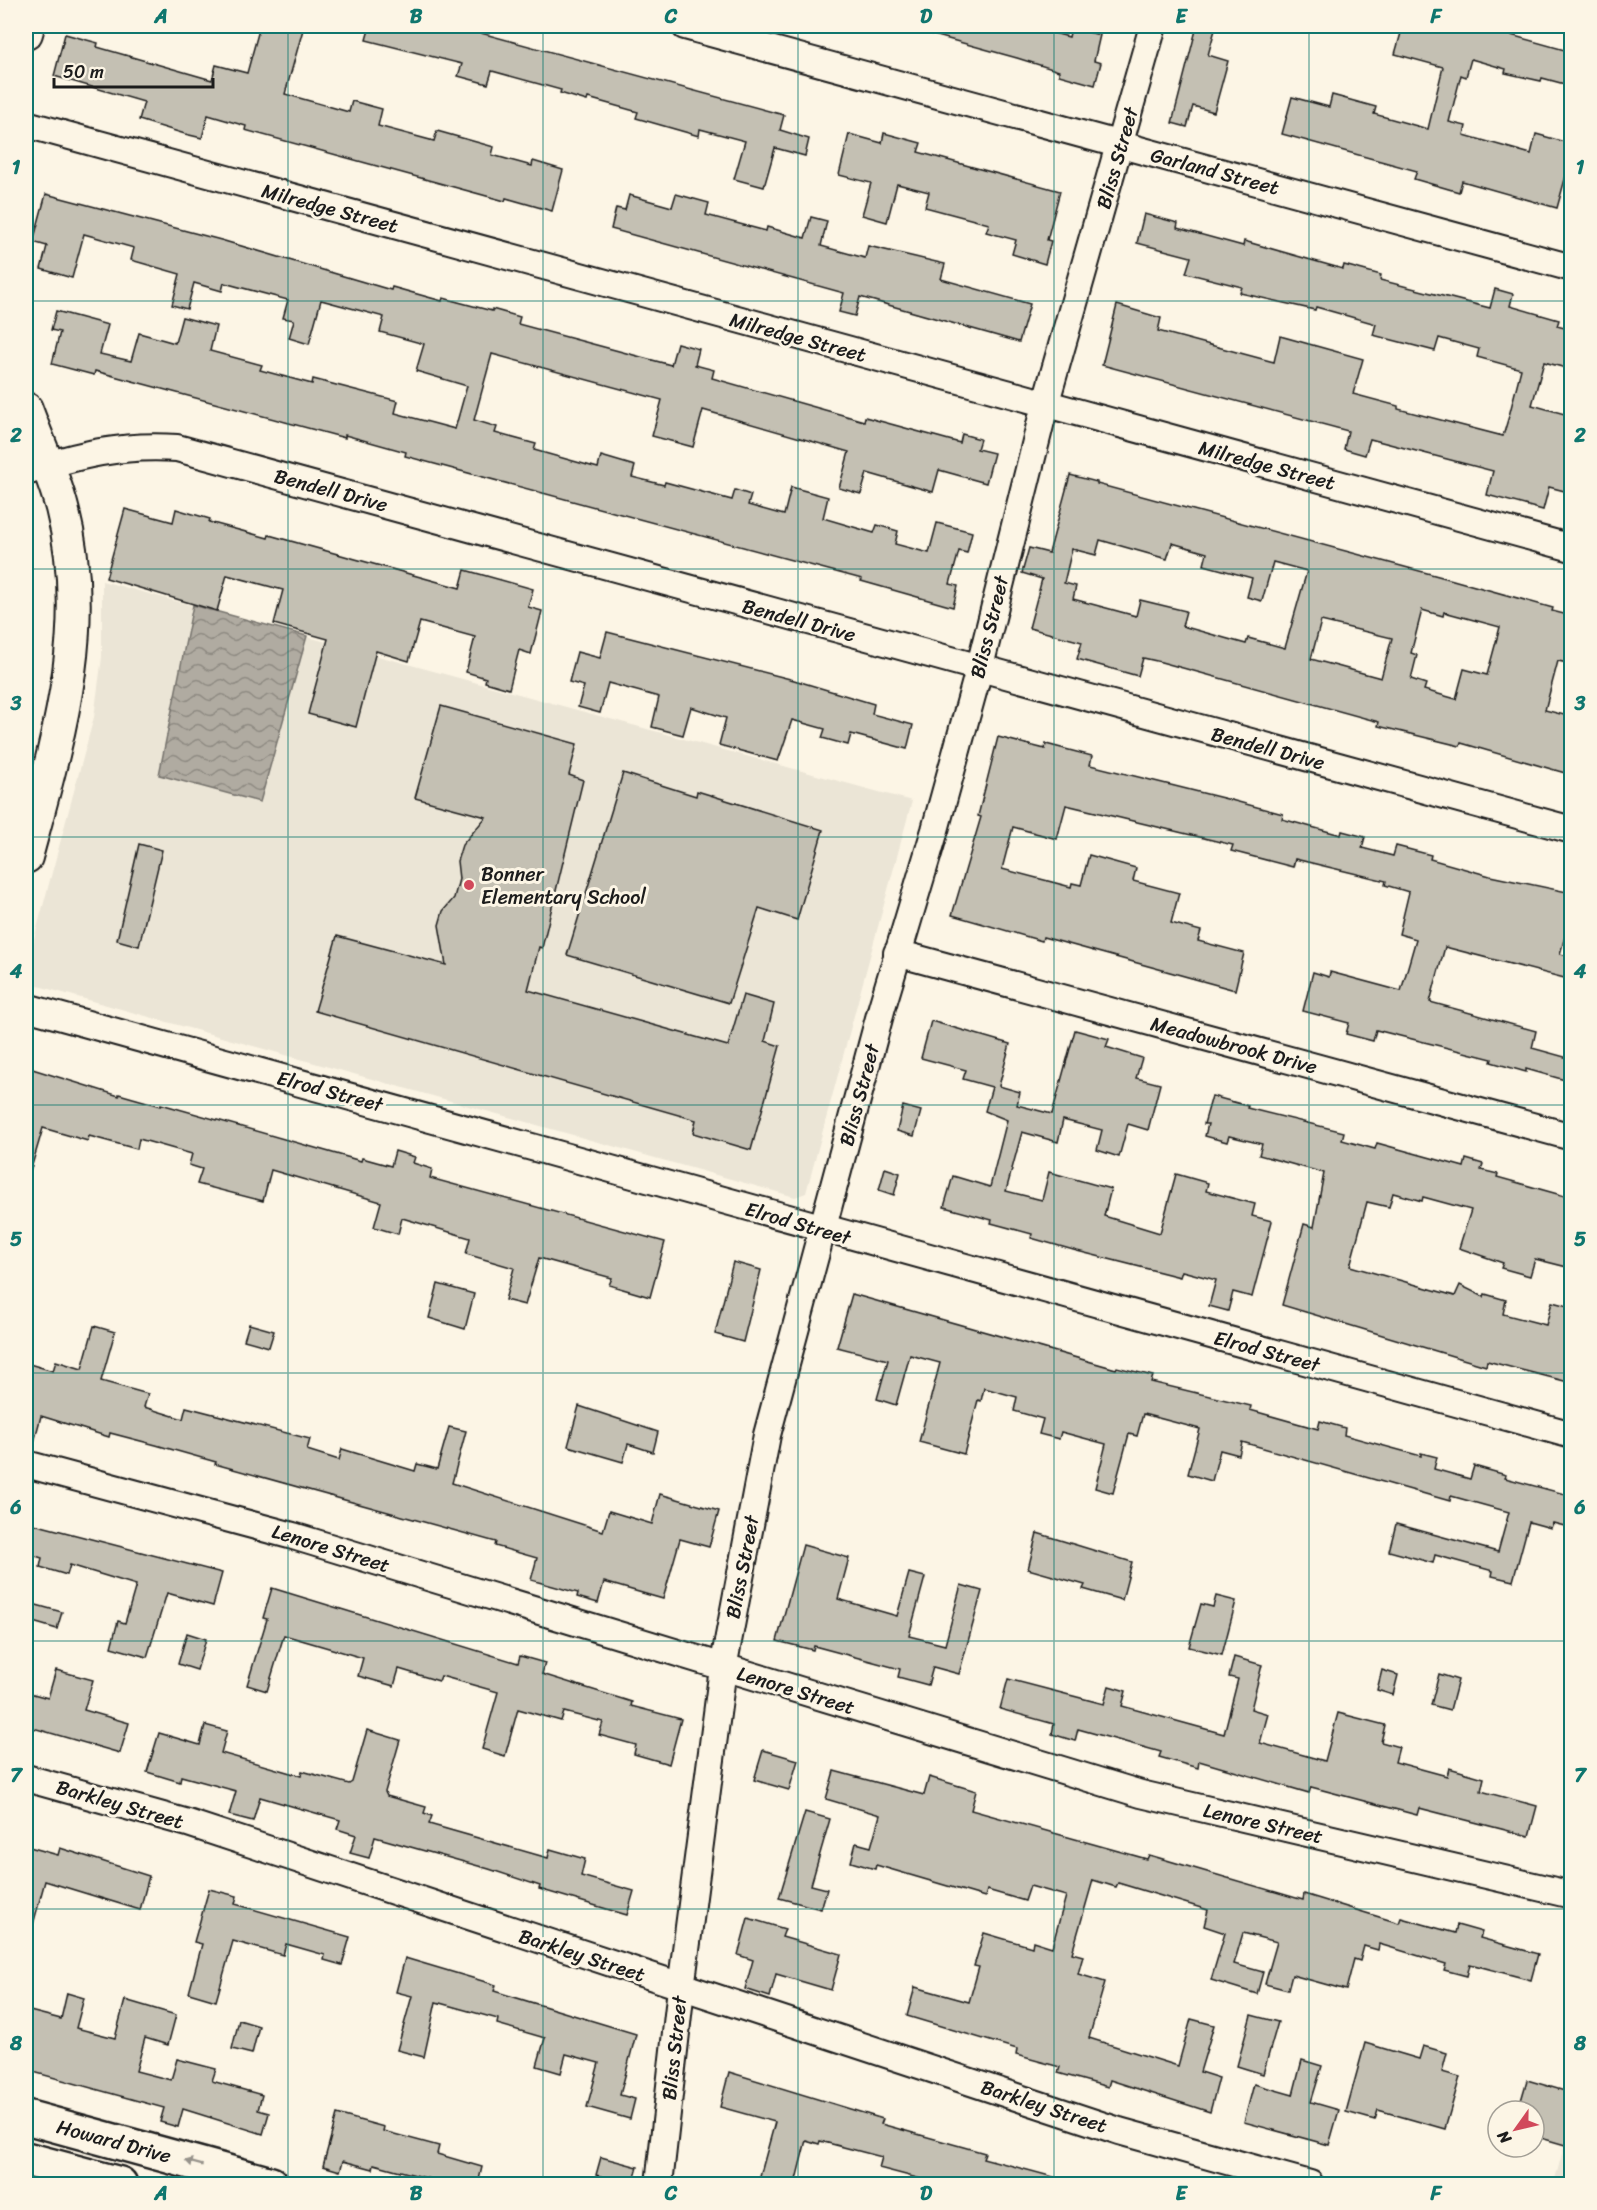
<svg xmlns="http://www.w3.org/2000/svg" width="1597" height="2210" font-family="Sriracha,sans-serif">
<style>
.built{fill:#ebe5d6}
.water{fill:url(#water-waves);stroke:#75726c;stroke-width:1.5}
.building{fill:#c4c0b3;stroke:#1c1c1c;stroke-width:1.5;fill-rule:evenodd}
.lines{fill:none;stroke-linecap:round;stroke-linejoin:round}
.minor-casing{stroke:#1c1c1c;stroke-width:30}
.tertiary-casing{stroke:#1c1c1c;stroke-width:36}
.secondary-casing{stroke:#1c1c1c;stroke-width:38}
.minor{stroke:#fcf5e5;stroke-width:26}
.tertiary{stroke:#fcf5e5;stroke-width:32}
.secondary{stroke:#fcf5e5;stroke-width:33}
.oneway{fill:#97938b}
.grid{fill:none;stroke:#0f766e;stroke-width:1.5;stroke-opacity:0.55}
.poi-dot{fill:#d1495b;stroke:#fcf5e5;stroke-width:2}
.labels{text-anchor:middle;stroke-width:6;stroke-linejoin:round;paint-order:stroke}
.street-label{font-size:20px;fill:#1c1c1c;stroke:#fcf5e5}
.poi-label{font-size:20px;fill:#1c1c1c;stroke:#fcf5e5;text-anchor:start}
.neatline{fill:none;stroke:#0f766e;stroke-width:2}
.grid-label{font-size:20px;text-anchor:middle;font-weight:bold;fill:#0f766e}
</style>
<defs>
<pattern id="water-waves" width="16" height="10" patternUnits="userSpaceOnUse" patternTransform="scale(1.5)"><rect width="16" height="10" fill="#b0aba1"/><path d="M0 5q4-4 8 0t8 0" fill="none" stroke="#8e8a82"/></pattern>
</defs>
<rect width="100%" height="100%" fill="#fcf5e5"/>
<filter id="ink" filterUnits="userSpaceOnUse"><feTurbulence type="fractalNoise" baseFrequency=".0167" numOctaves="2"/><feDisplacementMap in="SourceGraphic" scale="12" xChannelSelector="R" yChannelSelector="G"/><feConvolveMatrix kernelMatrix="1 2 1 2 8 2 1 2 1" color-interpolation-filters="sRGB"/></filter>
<g filter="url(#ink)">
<g class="built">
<path d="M102 581 912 801 806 1193 795 1197 31 984 26 977V969L94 717 102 657Z"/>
<path d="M1571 2119V2184H1554Z"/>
</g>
<path class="water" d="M193 605 307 636 260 802 159 775Z"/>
<g class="building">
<path d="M260 26H304L285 94 349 112 352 101 382 109 378 126 434 141 437 131 494 147 492 155 532 166 533 161 563 170 552 211 506 198 505 201 245 130 246 126 208 115 202 138 185 134 139 120 144 102 54 76 65 34 98 43 97 47 212 80 216 65 247 73Z"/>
<path d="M370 26H455L784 115 780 130 809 139 805 156 775 148 764 187 734 179 745 141 700 129 699 136 636 118 638 112 588 98 587 101 560 93 561 90 492 71 488 84 458 76 462 64 366 40Z"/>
<path d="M920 26H1027L1069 37 1071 28 1100 35 1094 61 1101 63 1095 85 1059 75V71L1017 58 919 31Z"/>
<path d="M1197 26H1216L1208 55 1228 61 1214 112 1193 106 1187 127 1172 123Z"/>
<path d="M1403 26H1491L1501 28 1500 32 1572 52V86L1542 78 1541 81 1505 73 1506 69 1471 59 1466 77 1461 75 1449 122 1466 126 1464 135 1531 154 1536 134 1572 144V154L1557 208 1462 181 1459 192 1414 179 1417 171 1282 134 1292 97 1329 107 1332 95 1376 107 1374 114 1428 129 1443 67 1395 54Z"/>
<path d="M884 133 921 143 918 152 1060 191 1047 240 1051 241 1045 264 1012 254 1016 240 986 232 989 224 925 207 929 192 897 184 887 222 862 215 871 183 839 175 849 134 882 143Z"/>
<path d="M46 194 221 240 391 290 392 287 442 301 443 298 492 311V309L520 317 518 324 671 365 677 343 699 349 695 365 714 370 712 378 864 421 865 417 960 443 962 434 980 439 977 449 994 453 986 483 939 470 933 492 867 473 861 494 839 488 849 452 703 410 693 447 652 436 662 400 492 354 474 420 497 427 495 433 536 444 534 450 598 468 601 456 635 466 632 477 664 485 665 482 732 500 735 490 751 495 748 505 784 515 791 487 828 497 823 518 874 533 877 525 898 531 895 544 929 553 937 523 972 532 967 553 959 551 950 584 958 586 953 607 861 581 862 579 405 456 406 452 345 435V438L95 371 94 375 52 364 60 332 51 330 56 311 108 325 100 354 131 361 139 333 175 343 182 317 216 326 210 351 262 365 260 370 312 384 313 379 398 401 395 413 455 429 467 386 416 371 424 344 380 332 384 317 321 300 309 344 289 338 294 320 283 318 288 300 224 283 222 291 194 283 187 309 172 305 180 274 131 260 134 248 84 234 72 278 41 269 47 246 33 242Z"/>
<path d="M676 194 709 203 706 215 766 231 767 227 805 238 811 217 827 221 821 246 865 258 868 246 945 264 941 279 1030 304 1019 342 860 297 855 316 839 312 844 293 611 229 616 208 625 210 629 195 672 207Z"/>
<path d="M1144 214 1178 223 1177 228 1243 246 1244 241 1343 269 1344 265 1381 275 1380 280 1490 308 1495 289 1513 294 1510 306 1559 320 1557 326 1572 330V349L1566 368 1544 362 1532 405 1572 416V493L1549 487 1543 510 1487 495 1493 471 1370 439 1365 455 1344 449 1348 431 1102 365 1117 305 1161 318 1158 331 1270 361 1274 362 1280 336 1363 359 1353 394 1398 406V409L1503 436 1509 416 1521 369 1477 357 1479 349 1439 338 1435 351 1373 335 1376 324 1316 307 1315 310 1240 293 1242 287 1186 273 1191 257 1137 243Z"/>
<path d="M1070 475 1097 482V484L1453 580 1553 608 1552 611 1572 616V664L1558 661 1545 710 1572 717V775L1461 743 1460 746 1378 726 1379 722 1161 662 1143 658 1138 676 1077 659 1082 642 1029 628 1042 579 1022 573 1029 548 1049 553ZM1100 540 1167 559 1172 543 1207 553 1204 565 1252 578 1247 597 1262 601 1273 562 1307 571 1285 648 1248 638 1246 644 1182 626 1186 611 1140 600 1136 616 1073 599 1076 586 1064 583 1072 549 1096 555ZM1422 610 1443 616 1444 612 1500 627 1487 675 1464 669 1456 699 1424 690 1426 684 1411 679 1417 655 1411 653ZM1321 621 1392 638 1381 678 1311 659Z"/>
<path d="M125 509 173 522 176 509 210 519 209 522 268 538 269 535 460 588 465 570 533 589 528 607 542 611 531 654 519 650 509 689 485 682 486 678 466 672 475 637 420 622 409 661 376 651 356 727 308 714 328 639 274 624 283 590 227 575 217 611 106 578Z"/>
<path d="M607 632 794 680 874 704 872 714 913 725 907 749 851 734 848 745 822 738 825 729 792 720 778 761 719 745 726 718 691 707 683 735 652 727 659 697 608 683 600 713 578 707 584 686 569 682 577 652 600 658Z"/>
<path d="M441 706 577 744 569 775 583 780 542 948 539 947 528 990 728 1046 743 995 774 1004 765 1041 780 1046 751 1150 693 1133 696 1120 315 1011 337 936 446 965 439 925 443 911 454 898 459 879 457 861 462 845 486 817 415 798Z"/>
<path d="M998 737 1045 749 1046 744 1092 756 1090 765 1231 800 1283 814 1282 819 1341 835 1342 831 1365 837 1362 848 1393 856 1396 846 1431 855 1430 859 1490 876 1572 893V912L1560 954 1572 957V980L1445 947 1430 1002 1536 1031 1532 1048 1572 1059V1082L1526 1069V1072L1491 1062 1492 1059 1376 1030 1373 1041 1346 1034 1349 1023 1303 1011 1313 972 1329 977 1330 972 1401 991 1416 939 1399 934 1409 892 1385 885 1386 881 1295 859 1293 867 1231 851 1233 845 1066 805 1057 839 1013 827 1002 869 1071 887 1072 883 1081 885 1089 855 1136 868 1133 881 1179 893 1171 923 1201 931 1198 941 1244 953 1235 990 1043 937 1042 941 952 915 981 817 978 816Z"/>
<path d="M623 773 696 796 697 791 823 830 797 920 759 908 729 1003 567 955Z"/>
<path d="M139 844 162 850 139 946 117 940Z"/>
<path d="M931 1021 1010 1044 999 1086 1020 1092 1017 1105 1052 1114 1075 1030 1109 1039 1106 1047 1142 1058 1136 1078 1160 1084 1148 1130 1128 1124 1119 1157 1097 1150 1102 1130 1063 1120 1058 1142 1022 1132 1006 1191 1042 1200 1049 1172 1111 1189 1104 1216 1160 1233 1176 1174 1208 1183 1206 1191 1255 1204 1252 1216 1272 1221 1252 1297 1233 1292 1228 1311 1209 1306 1216 1280 1182 1271 1180 1277 1077 1251 1031 1238 1032 1234 991 1223 992 1220 944 1207 953 1176 990 1187 1007 1120 985 1111 992 1087 963 1079 966 1070 921 1058Z"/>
<path d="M26 1067 119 1096V1094L161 1106V1104L361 1161 362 1158 391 1166 395 1151 415 1157 413 1163 432 1169 430 1178 665 1242 650 1297 609 1285 612 1278 539 1258 525 1305 505 1300 514 1268 466 1254 470 1238 402 1218 398 1234 374 1227 381 1202 271 1170 263 1201 197 1184 202 1169 189 1165 192 1154 139 1139 137 1149 89 1136 88 1141 43 1128 30 1172H26Z"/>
<path d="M1212 1096 1248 1106 1247 1108 1344 1132 1342 1140 1375 1149 1377 1143 1464 1167 1466 1159 1483 1164 1481 1170 1498 1174 1497 1177 1572 1198V1250L1567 1267 1535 1259 1530 1276 1501 1268 1503 1263 1459 1248 1471 1210 1423 1197 1422 1201 1393 1193 1389 1207 1367 1202 1350 1266 1455 1296 1460 1285 1484 1297 1485 1294 1506 1300 1503 1314 1546 1325 1552 1302 1572 1307V1383L1487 1361 1486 1366 1282 1305 1304 1224 1314 1227 1324 1173 1259 1155 1262 1144 1229 1136 1227 1142 1205 1136 1208 1124H1204Z"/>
<path d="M903 1106 921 1111 914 1136 897 1131Z"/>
<path d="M885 1168 900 1173 894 1195 879 1190Z"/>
<path d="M733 1262 761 1270 743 1342 715 1334Z"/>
<path d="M438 1284 474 1294 465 1329 429 1318Z"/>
<path d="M852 1294 1116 1369 1117 1367 1153 1376 1151 1382 1251 1406 1250 1410 1318 1429 1320 1421 1345 1428 1344 1435 1421 1456V1453L1437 1457 1434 1469 1470 1479 1474 1466 1506 1475 1505 1478 1572 1496V1528L1553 1523 1551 1528 1529 1522 1513 1581 1492 1576 1493 1571 1435 1555 1433 1563 1389 1551 1396 1524 1498 1552 1509 1512 1451 1496 1450 1501 1242 1442 1239 1455 1220 1450 1212 1481 1188 1474 1200 1429 1143 1414 1137 1436 1129 1434 1113 1493 1095 1488 1106 1444 1061 1432 1059 1439 1039 1434 1043 1419 1014 1411 1017 1397 984 1388 981 1401 978 1400 964 1454 919 1442 940 1363 910 1355 896 1405 877 1399 888 1360 837 1347Z"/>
<path d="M249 1324 274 1331 269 1347 244 1340Z"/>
<path d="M94 1326 115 1332 101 1381 148 1394 144 1407 183 1419 186 1407 310 1439 307 1450 339 1460 342 1449 415 1471 417 1464 437 1469 449 1427 466 1431 452 1483 603 1531 609 1511 652 1524 660 1494 719 1511 709 1547 680 1539 663 1599 604 1582 598 1603 577 1597 578 1593 531 1580 537 1558 495 1546 496 1542 215 1464 216 1462 156 1445 110 1433 109 1437 41 1416 32 1450 26 1449V1363L53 1371 56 1361 82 1369Z"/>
<path d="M579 1406 658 1432 653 1452 628 1444 623 1462 568 1446Z"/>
<path d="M26 1522 222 1573 213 1606 167 1593 147 1657 111 1647 118 1621 125 1623 136 1585 70 1565 67 1575 40 1567 42 1558 26 1553Z"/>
<path d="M1037 1533 1132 1562 1122 1600 1083 1589 1085 1585 1028 1569Z"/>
<path d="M803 1545 849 1558 838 1599 897 1616 909 1573 925 1577 909 1636 945 1645 961 1585 982 1591 959 1674 933 1667 928 1685 898 1677 900 1669 814 1646 813 1650 777 1641Z"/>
<path d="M272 1588 518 1663 520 1656 545 1663 542 1674 632 1702 631 1706 681 1719 669 1764 634 1754 636 1745 599 1735 603 1722 564 1712 561 1721 518 1709 505 1756 482 1749 498 1692 441 1676 439 1681 399 1669 394 1686 358 1676 363 1658 284 1635 267 1691 247 1685 267 1619 263 1618Z"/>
<path d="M1216 1596 1236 1601 1222 1655 1189 1647 1201 1604 1213 1607Z"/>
<path d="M29 1603 62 1612 57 1629 26 1620Z"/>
<path d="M187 1633 206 1639 197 1670 178 1664Z"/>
<path d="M1234 1657 1262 1665 1251 1709 1268 1714 1260 1743 1325 1761 1338 1713 1385 1725 1381 1742 1399 1747 1395 1762 1447 1776 1449 1768 1484 1778 1481 1791 1537 1806 1529 1836 1419 1808 1417 1815 1311 1787 1309 1793 1199 1761 1198 1768 1159 1757 1161 1752 1078 1729 1075 1741 1052 1734 1054 1724 1000 1709 1008 1679 1104 1704 1109 1686 1126 1691 1122 1706 1224 1734 1238 1679 1229 1677Z"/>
<path d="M56 1670 93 1680 84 1710 129 1723 120 1753 26 1726V1692L48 1698Z"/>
<path d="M1382 1670 1398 1675 1393 1695 1377 1690Z"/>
<path d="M1439 1674 1458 1680 1450 1710 1431 1705Z"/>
<path d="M205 1725 227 1731 221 1753 301 1776 302 1771 349 1784 352 1782 367 1730 400 1740 385 1792 387 1796 426 1807 424 1813 432 1816 429 1824 548 1858 550 1849 585 1859 581 1876 634 1891 627 1915 539 1889 540 1886 489 1869 375 1837 369 1858 350 1853 356 1835 337 1829 340 1820 260 1797 253 1821 229 1815 236 1791 181 1776 180 1782 147 1772 159 1733 200 1745Z"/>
<path d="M763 1750 798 1760 789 1790 754 1780Z"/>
<path d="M834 1771 924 1795 929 1777 976 1791 971 1810 1147 1859 1149 1855 1303 1900 1304 1894 1399 1923 1401 1918 1455 1933 1457 1925 1482 1932 1480 1938 1538 1954 1531 1980 1470 1964 1467 1976 1444 1970 1446 1964 1379 1944 1378 1950 1364 1946 1360 1961 1354 1959 1346 1990 1292 1975 1288 1990 1265 1984 1277 1942 1243 1933 1234 1964 1263 1972 1257 1994 1211 1980 1225 1933 1204 1926 1208 1910 1118 1883 1116 1887 1093 1880 1072 1953 1083 1956 1078 1974 1105 1982 1089 2038 1178 2066 1191 2019 1214 2025 1200 2072 1219 2078 1210 2112 1110 2080 1108 2087 1058 2073 1060 2067 1016 2055 1017 2049 907 2016 915 1987 969 2002 979 1967 974 1966 984 1933 1032 1947 1033 1941 1052 1947 1066 1896 1030 1886 1025 1901 987 1890 985 1897 876 1865 875 1869 851 1862 856 1843 871 1847 880 1815 826 1799Z"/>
<path d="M805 1812 830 1819 811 1885 827 1889 821 1909 779 1898Z"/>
<path d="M26 1846 58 1855 60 1848 149 1876 140 1910 45 1881 31 1932H26Z"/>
<path d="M209 1889 237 1896 235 1904 350 1937 342 1965 324 1960 325 1955 286 1944 283 1955 233 1941 216 2001 189 1993 202 1944 194 1942Z"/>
<path d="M748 1918 785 1929 782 1937 841 1954 831 1990 776 1974 770 1997 745 1989 753 1960 738 1955Z"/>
<path d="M405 1958 496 1985 494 1991 636 2034 620 2095 635 2099 630 2119 587 2107 599 2063 566 2054 561 2073 537 2066 545 2038 497 2024 498 2019 436 2002 424 2057 397 2050 412 1996 396 1992Z"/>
<path d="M67 1993 84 1998 76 2028 115 2038 125 2000 176 2015 168 2045 145 2038 136 2071 171 2080 177 2059 216 2069 212 2081 262 2095 258 2110 269 2113 263 2134 183 2109 178 2127 160 2122 164 2108 26 2070V2010L61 2019Z"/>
<path d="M1251 2015 1278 2022 1263 2074 1237 2066Z"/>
<path d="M239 2020 259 2026 252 2054 232 2049Z"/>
<path d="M1365 2043 1419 2059 1423 2046 1447 2053 1442 2072 1460 2077 1445 2129 1378 2110 1375 2120 1346 2112Z"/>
<path d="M1302 2060 1322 2066 1311 2102 1339 2110 1329 2145 1244 2122 1254 2084 1293 2095Z"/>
<path d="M729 2072 883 2119 881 2124 985 2153 983 2158 1061 2179 1060 2184H940L879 2168 882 2157 820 2141 819 2144 806 2140 795 2184H758L775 2122 720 2107Z"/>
<path d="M1527 2080 1572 2093V2147L1534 2136V2111H1518Z"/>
<path d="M337 2114 384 2127 383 2131 439 2146 437 2154 482 2167 478 2184H449L374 2164 373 2169 343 2161 340 2171 323 2166Z"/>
<path d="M601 2157 638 2167 633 2184 596 2175Z"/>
</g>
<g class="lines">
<g class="minor-casing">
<g id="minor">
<path d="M685 26 1572 268"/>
<path d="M26 124 1572 548"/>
<path d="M26 472C77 455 122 444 177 448L1572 830"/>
<path d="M897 953 1572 1137"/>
<path d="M26 1007 1572 1435"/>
<path d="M26 1464 293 1536 1141 1794 1572 1895"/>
<path d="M26 1778 188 1823 1119 2131 1310 2184"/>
<path d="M659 2184 681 1988 723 1668 767 1435 882 1007 935 830 979 670 1045 405 1153 26"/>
</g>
</g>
<g class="tertiary-casing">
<g id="tertiary">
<path d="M26 33 28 26"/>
<path d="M26 409C38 442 53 474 62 508 93 627 57 742 26 857"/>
</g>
</g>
<g class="secondary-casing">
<g id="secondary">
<path d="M26 2117 271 2184"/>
<path d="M26 2159 120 2184"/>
</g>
</g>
<use href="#minor" class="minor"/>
<use href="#tertiary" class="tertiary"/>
<use href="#secondary" class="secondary"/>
</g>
<defs><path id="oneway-solid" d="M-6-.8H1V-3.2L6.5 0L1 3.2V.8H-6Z" transform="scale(1.5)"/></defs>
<use class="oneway" href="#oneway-solid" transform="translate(194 2163) rotate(-165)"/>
</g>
<path class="grid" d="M288 26V2184M543 26V2184M798 26V2184M1054 26V2184M1309 26V2184M26 301H1572M26 569H1572M26 837H1572M26 1105H1572M26 1373H1572M26 1641H1572M26 1909H1572"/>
<circle class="poi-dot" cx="469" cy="885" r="6"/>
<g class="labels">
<g class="street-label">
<text transform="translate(1117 158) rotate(-74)" y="7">Bliss Street</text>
<text transform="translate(1215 171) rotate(15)" y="7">Garland Street</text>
<text transform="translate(330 208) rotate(15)" y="7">Milredge Street</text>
<text transform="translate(798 337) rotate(15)" y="7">Milredge Street</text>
<text transform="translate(1267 465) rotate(15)" y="7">Milredge Street</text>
<text transform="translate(331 490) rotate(15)" y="7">Bendell Drive</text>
<text transform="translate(799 620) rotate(15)" y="7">Bendell Drive</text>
<text transform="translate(989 627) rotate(-76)" y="7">Bliss Street</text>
<text transform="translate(1268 748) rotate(15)" y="7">Bendell Drive</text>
<text transform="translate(1234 1045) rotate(15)" y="7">Meadowbrook Drive</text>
<text transform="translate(330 1091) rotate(15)" y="7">Elrod Street</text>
<text transform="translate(859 1095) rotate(-75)" y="7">Bliss Street</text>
<text transform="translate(798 1223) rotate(16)" y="7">Elrod Street</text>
<text transform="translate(1267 1351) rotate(15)" y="7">Elrod Street</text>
<text transform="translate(331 1548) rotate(17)" y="7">Lenore Street</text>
<text transform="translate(742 1567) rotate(-79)" y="7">Bliss Street</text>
<text transform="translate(796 1690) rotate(17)" y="7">Lenore Street</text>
<text transform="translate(120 1804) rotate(16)" y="7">Barkley Street</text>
<text transform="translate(1263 1823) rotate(13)" y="7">Lenore Street</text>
<text transform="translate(582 1955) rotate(18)" y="7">Barkley Street</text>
<text transform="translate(674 2048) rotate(-84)" y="7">Bliss Street</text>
<text transform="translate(1044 2106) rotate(18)" y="7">Barkley Street</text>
<text transform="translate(114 2141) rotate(15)" y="7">Howard Drive</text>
</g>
<g class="poi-label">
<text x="481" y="881">Bonner<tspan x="481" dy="23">Elementary School</tspan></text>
</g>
</g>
<rect width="1597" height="2210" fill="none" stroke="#fcf5e5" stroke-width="66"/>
<g transform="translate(1516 2129) rotate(236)"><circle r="28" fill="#fcf5e5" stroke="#a29e95" stroke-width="1.5"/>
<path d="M0-4.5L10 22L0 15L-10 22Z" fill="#d1495b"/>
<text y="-9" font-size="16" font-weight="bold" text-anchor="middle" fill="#1c1c1c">N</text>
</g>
<path d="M54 78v9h159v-9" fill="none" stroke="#1c1c1c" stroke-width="3"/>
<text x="63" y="78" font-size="18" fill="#1c1c1c" stroke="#fcf5e5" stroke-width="4.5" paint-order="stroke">50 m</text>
<rect x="33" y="33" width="1531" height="2144" class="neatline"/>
<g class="grid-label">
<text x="161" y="23">A</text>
<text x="416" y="23">B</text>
<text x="671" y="23">C</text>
<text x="926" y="23">D</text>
<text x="1181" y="23">E</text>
<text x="1436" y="23">F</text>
<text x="16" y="174">1</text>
<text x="1580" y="174">1</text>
<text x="16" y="442">2</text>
<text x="1580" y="442">2</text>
<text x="16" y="710">3</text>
<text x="1580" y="710">3</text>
<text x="16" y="978">4</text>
<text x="1580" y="978">4</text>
<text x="16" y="1246">5</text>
<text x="1580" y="1246">5</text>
<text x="16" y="1514">6</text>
<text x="1580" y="1514">6</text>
<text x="16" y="1782">7</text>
<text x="1580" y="1782">7</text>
<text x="16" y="2050">8</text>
<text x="1580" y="2050">8</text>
<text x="161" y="2200">A</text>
<text x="416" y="2200">B</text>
<text x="671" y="2200">C</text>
<text x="926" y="2200">D</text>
<text x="1181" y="2200">E</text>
<text x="1436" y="2200">F</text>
</g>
</svg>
